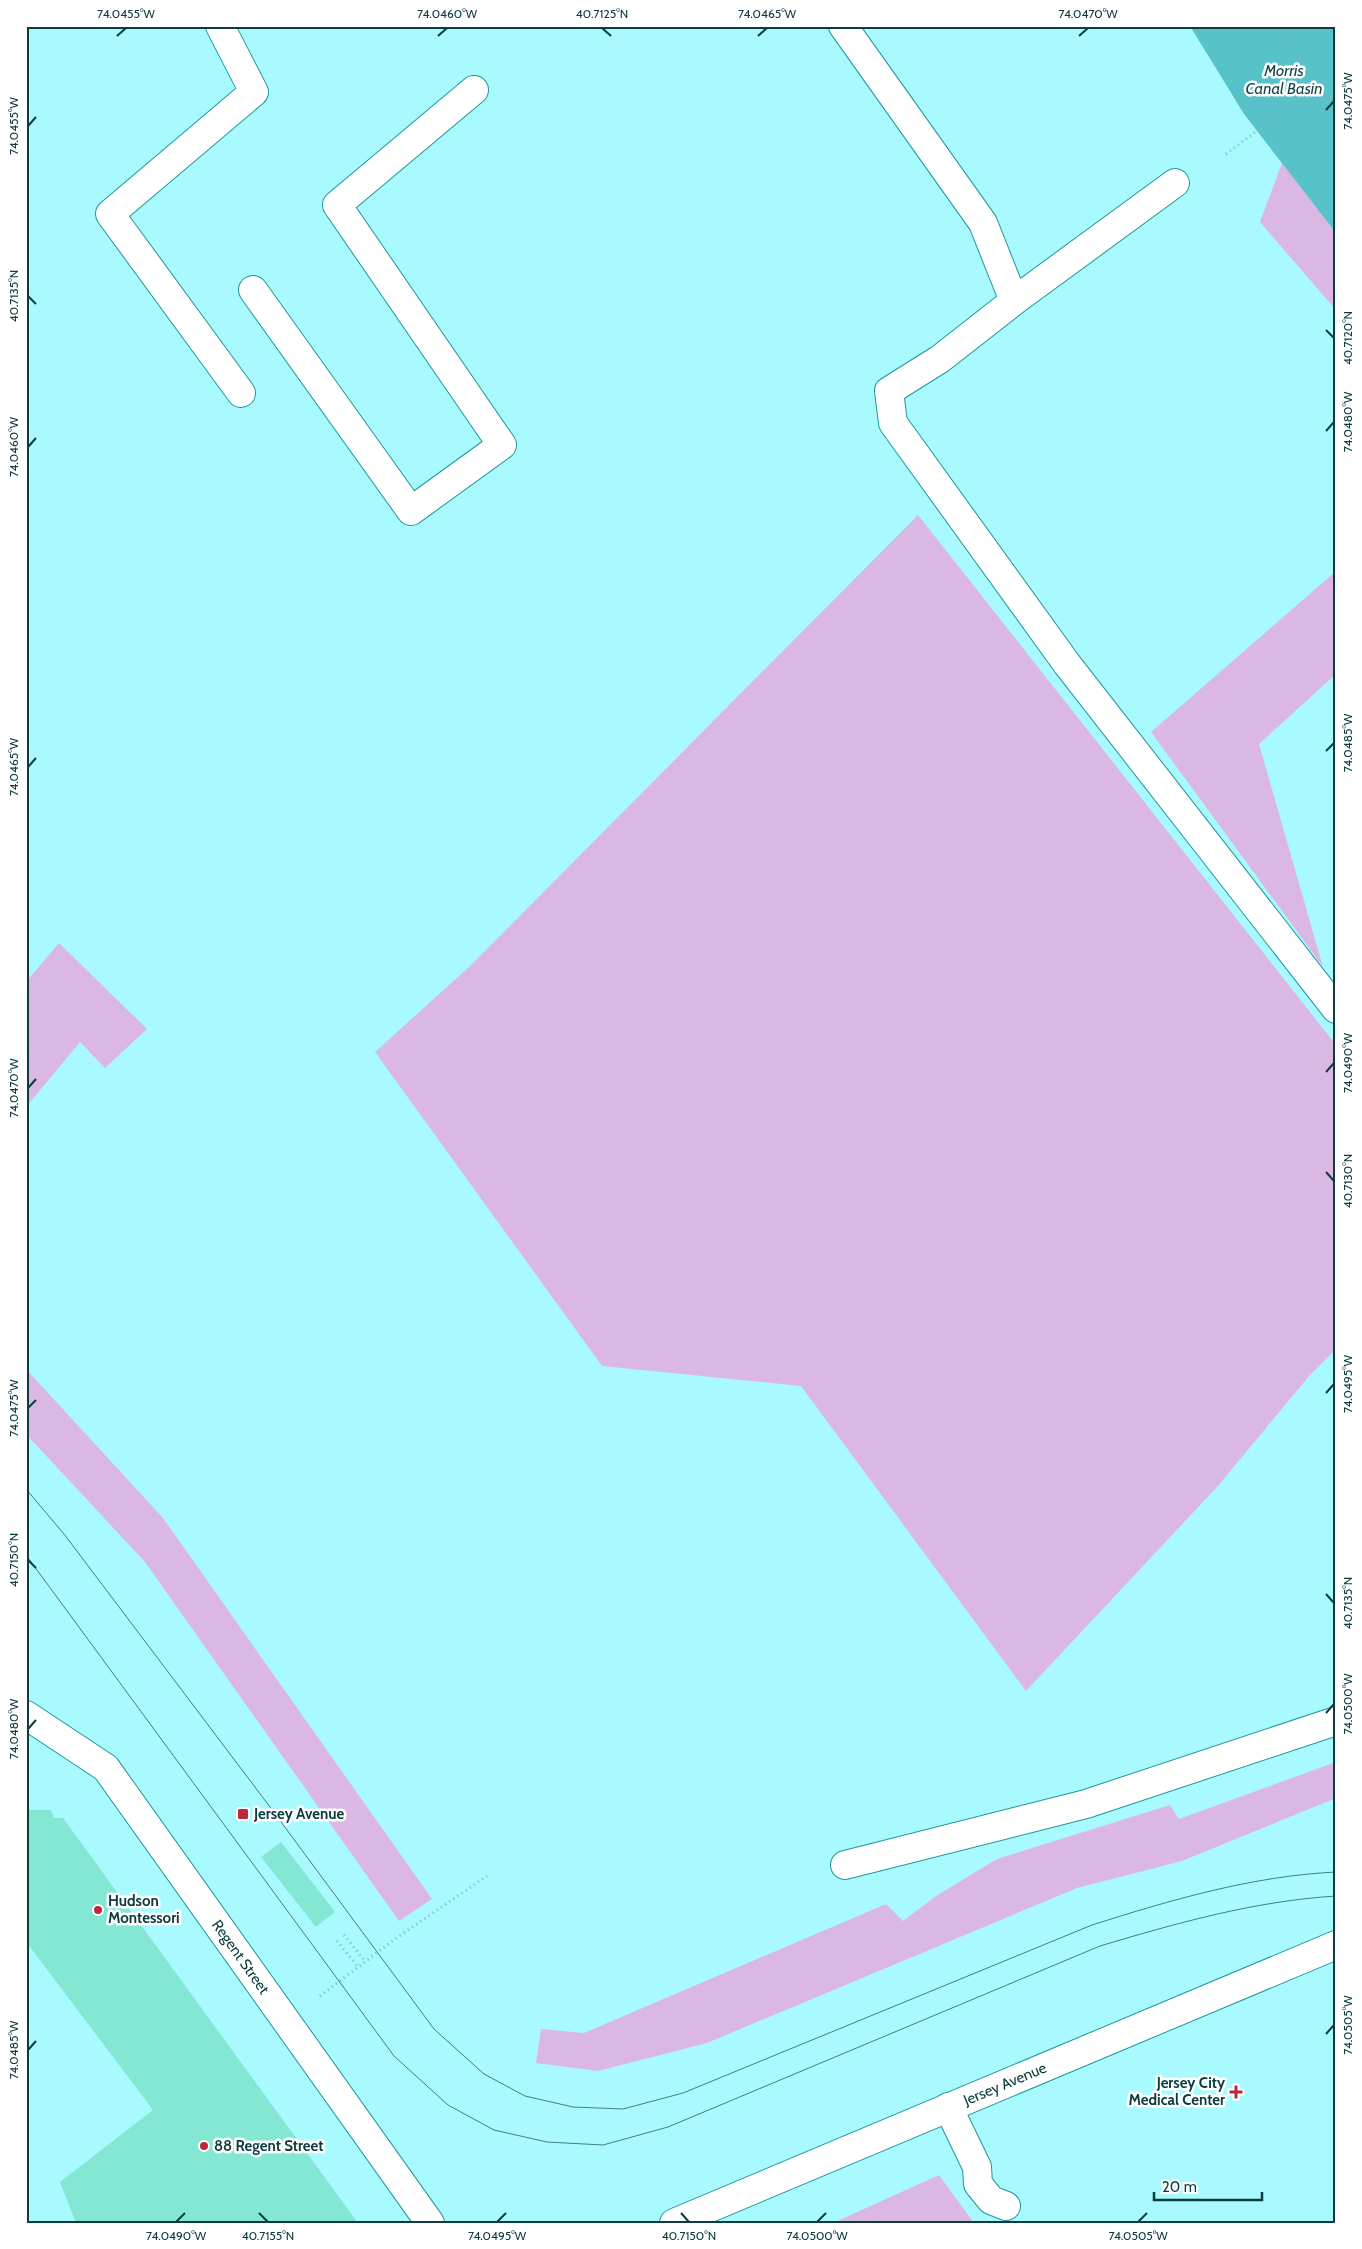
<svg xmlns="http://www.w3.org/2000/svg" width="1362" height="2249" font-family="Cabin,sans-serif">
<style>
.green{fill:#dbb8e3}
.water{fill:#57c3c9}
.building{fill:#83e7d4}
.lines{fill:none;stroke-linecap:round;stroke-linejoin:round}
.minor-casing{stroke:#1f969c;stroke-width:30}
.path{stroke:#76bcc0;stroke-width:3;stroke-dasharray:1 4;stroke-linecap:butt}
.minor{stroke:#fff;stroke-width:28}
.tram{stroke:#427e80;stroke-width:1}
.ticks{fill:none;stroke:#0c3c3e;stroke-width:2}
.poi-dot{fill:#bb2a3b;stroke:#fff;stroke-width:2}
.labels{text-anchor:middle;stroke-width:5;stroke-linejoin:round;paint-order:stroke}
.poi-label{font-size:15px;font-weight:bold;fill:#0c3c3e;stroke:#fff;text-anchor:start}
.street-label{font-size:15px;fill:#0c3c3e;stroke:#fff}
.water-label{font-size:16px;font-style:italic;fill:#134547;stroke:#fff}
.neatline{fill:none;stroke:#0c3c3e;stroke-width:2}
.ticks-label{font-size:12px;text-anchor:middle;fill:#0c3c3e}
</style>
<rect width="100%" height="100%" fill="#a9fafe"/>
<g class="green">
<path d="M1282 163 1336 233V310L1260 222Z"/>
<path d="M918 515 1336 1045V1349L1310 1375 1217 1487 1026 1691 801 1386 602 1366 375 1052 469 967Z"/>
<path d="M1336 571V674L1259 744 1323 967 1151 732Z"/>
<path d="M59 943 147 1029 105 1068 80 1042 26 1107V982Z"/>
<path d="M26 1369 163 1518 432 1899 399 1921 145 1562 26 1434Z"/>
<path d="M1336 1762V1798L1182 1861 1077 1888 707 2043 598 2071 536 2063 541 2029 584 2033 886 1904 903 1921 936 1896 997 1859 1170 1805 1179 1819Z"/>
<path d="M939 2175 974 2223H833Z"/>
</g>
<path class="water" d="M1190 26H1336V233L1244 114Z"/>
<g class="building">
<path d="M26 1810H51L54 1818H63L358 2223H76L60 2182 153 2110 30 1947H26Z"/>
<path d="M281 1842 335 1912 316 1927 261 1857Z"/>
</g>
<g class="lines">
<g class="minor-casing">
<g id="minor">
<path d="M220 26 254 92 110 214 241 393"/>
<path d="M843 26 983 223 1014 301 940 359 889 391 893 423 1067 664 1336 1009"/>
<path d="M253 290 411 511 502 445 337 205 474 90"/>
<path d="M1014 301 1175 183"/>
<path id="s1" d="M26 1715 106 1768 430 2223"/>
<path d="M845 1865 1086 1804 1336 1721"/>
<path d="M948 2107 977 2167 978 2184 991 2200 1006 2206"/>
<path id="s2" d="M674 2223 1336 1945"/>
</g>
</g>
<g class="path">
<path d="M1272 26V27"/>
<path d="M1283 38 1336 105"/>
<path d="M1226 154 1319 84"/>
<path d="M344 1935 365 1961"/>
<path d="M337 1941 358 1967"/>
<path d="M320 1996 395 1939 487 1876"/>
</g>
<use href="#minor" class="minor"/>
<g class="tram">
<path d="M26 1489 64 1534 270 1807 434 2029 484 2074 525 2096 573 2107 623 2109 683 2093 1092 1925C1171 1900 1252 1876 1336 1872"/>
<path d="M26 1555 394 2056 448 2105 494 2130 547 2142 603 2145 668 2127 1100 1946C1177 1923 1255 1901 1336 1896"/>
</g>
</g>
<path class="ticks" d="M602 28 611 36M117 36 126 28M438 36 447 28M758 36 767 28M1079 36 1088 28M1326 110 1334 101M28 126 36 117M28 296 36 304M1326 330 1334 338M1326 431 1334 422M28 447 36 438M1326 751 1334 743M28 767 36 758M1326 1072 1334 1063M28 1088 36 1079M1326 1172 1334 1181M1326 1393 1334 1384M28 1408 36 1400M28 1560 36 1568M1326 1594 1334 1603M1326 1713 1334 1704M28 1729 36 1720M1326 2034 1334 2025M28 2050 36 2041M259 2213 268 2222M681 2213 689 2222M176 2222 185 2213M497 2222 506 2213M817 2222 826 2213M1138 2222 1147 2213"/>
<g class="poi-dot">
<rect x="237" y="1808" width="12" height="12" rx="2.5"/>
<circle cx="98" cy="1910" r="5"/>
<path d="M1233.5 2084.5h5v5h5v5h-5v5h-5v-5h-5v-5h5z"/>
<circle cx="204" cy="2146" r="5"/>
</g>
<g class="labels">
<g class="poi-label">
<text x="254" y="1819">Jersey Avenue</text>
<text x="108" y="1906">Hudson<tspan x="108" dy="17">Montessori</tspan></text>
<text x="1225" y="2088" text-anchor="end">Jersey City<tspan x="1225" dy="17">Medical Center</tspan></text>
<text x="214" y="2151">88 Regent Street</text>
</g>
<g class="street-label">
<text dy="5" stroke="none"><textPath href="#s1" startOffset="328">Regent Street</textPath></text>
<text dy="5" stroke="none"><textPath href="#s2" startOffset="359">Jersey Avenue</textPath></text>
</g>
<g class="water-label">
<text x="1284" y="76">Morris<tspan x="1284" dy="18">Canal Basin</tspan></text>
</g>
</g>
<rect width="1362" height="2249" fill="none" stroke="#ffffff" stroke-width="55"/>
<path d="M1154 2192v8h108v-8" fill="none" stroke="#0c3c3e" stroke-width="2.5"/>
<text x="1162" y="2192" font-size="15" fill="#0c3c3e" stroke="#ffffff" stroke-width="4" paint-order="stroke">20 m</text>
<rect x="28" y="28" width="1306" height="2194" class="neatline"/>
<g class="ticks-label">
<text x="126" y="18">74.0455°W</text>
<text x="447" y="18">74.0460°W</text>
<text x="602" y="18">40.7125°N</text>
<text x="767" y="18">74.0465°W</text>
<text x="1088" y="18">74.0470°W</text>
<text transform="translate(1348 101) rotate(-90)" y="4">74.0475°W</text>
<text transform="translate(14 126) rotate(-90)" y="4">74.0455°W</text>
<text transform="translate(14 296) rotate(-90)" y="4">40.7135°N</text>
<text transform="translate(1348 338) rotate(-90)" y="4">40.7120°N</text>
<text transform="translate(1348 422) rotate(-90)" y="4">74.0480°W</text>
<text transform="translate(14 447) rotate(-90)" y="4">74.0460°W</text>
<text transform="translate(1348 743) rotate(-90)" y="4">74.0485°W</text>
<text transform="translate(14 767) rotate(-90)" y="4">74.0465°W</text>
<text transform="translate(1348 1063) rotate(-90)" y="4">74.0490°W</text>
<text transform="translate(14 1088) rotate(-90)" y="4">74.0470°W</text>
<text transform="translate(1348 1181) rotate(-90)" y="4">40.7130°N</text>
<text transform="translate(1348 1384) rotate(-90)" y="4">74.0495°W</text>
<text transform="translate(14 1408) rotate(-90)" y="4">74.0475°W</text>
<text transform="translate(14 1560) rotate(-90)" y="4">40.7150°N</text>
<text transform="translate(1348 1603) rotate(-90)" y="4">40.7135°N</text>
<text transform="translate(1348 1704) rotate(-90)" y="4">74.0500°W</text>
<text transform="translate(14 1729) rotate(-90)" y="4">74.0480°W</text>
<text transform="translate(1348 2025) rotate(-90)" y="4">74.0505°W</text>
<text transform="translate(14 2050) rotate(-90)" y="4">74.0485°W</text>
<text x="176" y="2240">74.0490°W</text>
<text x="268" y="2240">40.7155°N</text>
<text x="497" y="2240">74.0495°W</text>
<text x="689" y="2240">40.7150°N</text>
<text x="817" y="2240">74.0500°W</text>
<text x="1138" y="2240">74.0505°W</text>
</g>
</svg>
